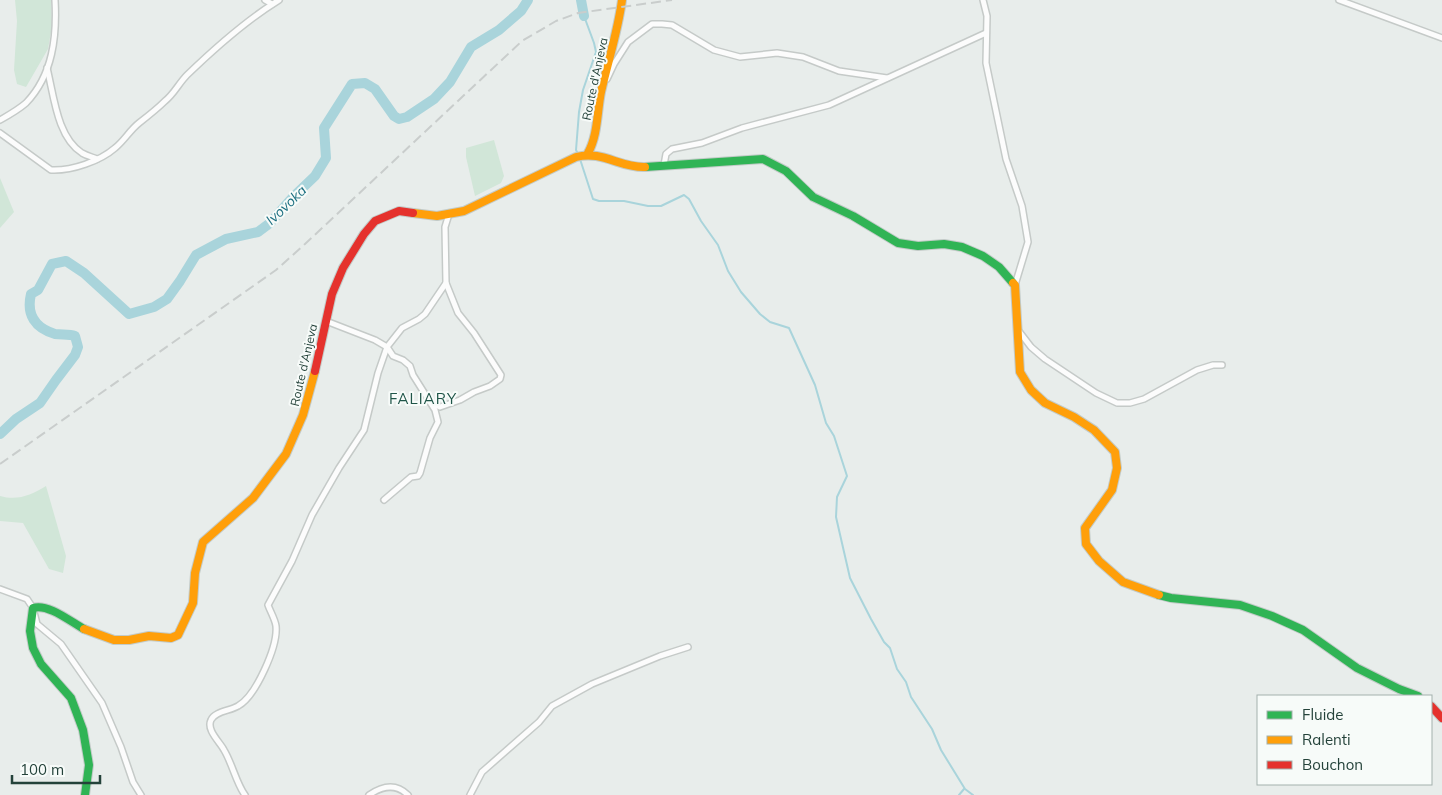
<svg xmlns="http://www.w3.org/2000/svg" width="1442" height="795" font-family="Mulish,sans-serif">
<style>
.green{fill:#d1e6d8}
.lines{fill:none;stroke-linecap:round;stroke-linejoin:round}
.stream{stroke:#a9d4db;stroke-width:2}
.river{stroke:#a9d4db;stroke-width:10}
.street-casing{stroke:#c5cac8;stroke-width:8}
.fast-casing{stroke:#c3cbc8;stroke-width:10}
.slow-casing{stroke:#c3cbc8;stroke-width:10}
.jam-casing{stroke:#c3cbc8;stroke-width:10}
.street{stroke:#fcfcfc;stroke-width:5}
.fast{stroke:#30b455;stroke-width:8}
.slow{stroke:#ff9f0a;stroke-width:8}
.jam{stroke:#e5322d;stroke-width:8}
.rail{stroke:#c9cdcc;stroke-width:2;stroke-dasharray:10 5;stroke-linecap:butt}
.labels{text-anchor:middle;stroke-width:4;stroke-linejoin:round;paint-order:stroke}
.street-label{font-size:12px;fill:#24423a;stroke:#f7fbf9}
.water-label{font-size:14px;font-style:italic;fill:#1c6f80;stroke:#f7fbf9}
.quarter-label{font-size:15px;letter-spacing:1px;fill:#1f5548;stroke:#f7fbf9}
</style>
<rect width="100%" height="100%" fill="#e8edeb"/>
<g class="green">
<path d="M15 0H51L52 26 48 49 26 87 17 84 14 70 17 21Z"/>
<path d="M494 140 504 176 501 183 475 196 466 157V148Z"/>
<path d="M0 178 14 212 0 228Z"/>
<path d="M46 486 66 556 63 573 49 569 23 523 0 521V496C18 501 31 495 46 486Z"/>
</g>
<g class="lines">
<g class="stream">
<path d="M578 154 576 150 579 112 583 90 596 52 594 43 584 16"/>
<path d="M580 159 593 199 599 201H624L648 206H661L684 195 689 199 701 221 718 245 728 271 741 292 760 314 770 322 789 328 815 385 826 423 834 436 847 476 837 497 836 517 850 578 871 619 884 642 890 648 897 669 906 682 911 697 932 729 941 750 965 789 973 795"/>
<path d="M959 795 964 789"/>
</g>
<g class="river">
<path d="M581 0 584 16"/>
<path d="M0 434 16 419 40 403 56 380 75 355 78 347 75 336C69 334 62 335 55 334 35 328 26 315 31 294L38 290 52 264 66 261 84 273 129 314 154 307 167 299 180 281 196 255 226 239 258 232 270 223 293 197 315 176 326 158 324 128 352 84 365 83 375 89 394 116 399 119 407 117 434 99 450 82 471 47 499 30 521 11 528 0"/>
</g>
<g class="street-casing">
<g id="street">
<path d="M265 0 272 4"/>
<path d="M983 0 987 16 986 63 1006 159 1022 206 1028 242 1015 285"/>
<path d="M1339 0 1442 38"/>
<path d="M47 68C54 96 57 137 82 153 87 156 92 157 97 159"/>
<path d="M607 79 614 64 628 42 652 24H662L672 25 714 50 740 57 777 53 803 57 839 71 887 78"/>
<path d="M0 120C9 115 18 110 26 103 53 75 57 36 55 0"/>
<path d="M0 133 51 170C72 171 100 161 115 148 124 141 130 130 139 123 148 116 157 109 165 101 174 94 179 83 187 75 216 47 245 21 279 0"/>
<path d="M664 165 666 154 672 149 702 143 742 128 829 105 986 33"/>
<path d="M326 321 375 340 387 347 393 356 403 360 410 366 413 375 435 410 438 422 430 438 420 473 418 476 411 477 384 500"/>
<path d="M1018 330 1031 347 1045 359 1096 393 1117 403H1130L1144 399 1197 370 1213 365H1222"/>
<path d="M431 403 440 407 460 400 474 392 490 386 500 379 501 375 474 333 458 313 446 283"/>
<path d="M0 589 27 599 33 608 37 624 61 644 102 703 121 747 133 782 141 795"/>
<path d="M245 795C237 785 232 763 224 750 220 742 206 730 211 720 215 711 230 711 238 706 256 696 278 646 276 626 275 619 270 611 268 605L292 561 312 515 339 468 364 430 378 373 387 347 402 328 419 319 425 314 446 283 445 227 449 214"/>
<path d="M369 795C382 786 396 783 408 795"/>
<path d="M470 795 482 772 539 722 552 706 592 684 660 656 688 647"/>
</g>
</g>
<g class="fast-casing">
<g id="fast">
<path d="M645 167 763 159 786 171 813 197 853 216 898 243 918 246 944 244 962 247 983 256 999 267 1013 283"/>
<path d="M1159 595 1171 598 1240 605 1272 616 1303 630 1357 668 1399 689 1418 696"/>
<path d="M84 629C71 622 48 603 33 608L30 631 33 648 41 664 71 698 83 730 89 765 85 795"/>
</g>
</g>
<g class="slow-casing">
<g id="slow">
<path d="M588 153C598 135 597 112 601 92 608 61 618 31 622 0"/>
<path d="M413 213 437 216 464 211 576 157C602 150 620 168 645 167"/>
<path d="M1013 283 1015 285 1020 372 1031 390 1045 403 1074 417 1094 430 1115 452 1117 468 1112 490 1085 528 1086 544 1099 561 1123 582 1159 595"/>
<path d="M84 629 114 640H129L149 636 171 638 178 635 193 603 195 573 203 542 253 498 286 454 303 415 315 371"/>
</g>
</g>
<g class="jam-casing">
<g id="jam">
<path d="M315 371 332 294 343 268 364 234 375 221 399 211 413 213"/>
<path d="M1431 706 1442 718"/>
</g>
</g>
<use href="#street" class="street"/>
<use href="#fast" class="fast"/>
<use href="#slow" class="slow"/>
<use href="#jam" class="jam"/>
<path class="rail" d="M0 464 276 270 305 244 522 41 556 21 578 13 672 0"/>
</g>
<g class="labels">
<g class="street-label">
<text transform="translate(595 79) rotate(-78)" y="4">Route d'Anjeva</text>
<text transform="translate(304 365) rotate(-77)" y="4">Route d'Anjeva</text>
</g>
<g class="water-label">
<text transform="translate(286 205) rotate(-44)" y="5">Ivovoka</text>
</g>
<g class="quarter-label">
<text x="423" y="404">FALIARY</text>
</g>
</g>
<rect x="1257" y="695" width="175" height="90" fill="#f7fbf9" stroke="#a3b1ad"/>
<rect x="1267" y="711" width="25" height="8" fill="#30b455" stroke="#a3b1ad"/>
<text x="1302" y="720" font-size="15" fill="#24423a">Fluide</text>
<rect x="1267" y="736" width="25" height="8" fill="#ff9f0a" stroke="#a3b1ad"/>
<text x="1302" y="745" font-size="15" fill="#24423a">Ralenti</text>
<rect x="1267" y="761" width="25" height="8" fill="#e5322d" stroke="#a3b1ad"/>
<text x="1302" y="770" font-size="15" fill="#24423a">Bouchon</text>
<path d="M12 775v8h88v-8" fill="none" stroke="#24423a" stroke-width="2.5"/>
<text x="20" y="775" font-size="15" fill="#24423a" stroke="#f7fbf9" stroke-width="4" paint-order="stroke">100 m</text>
</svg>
